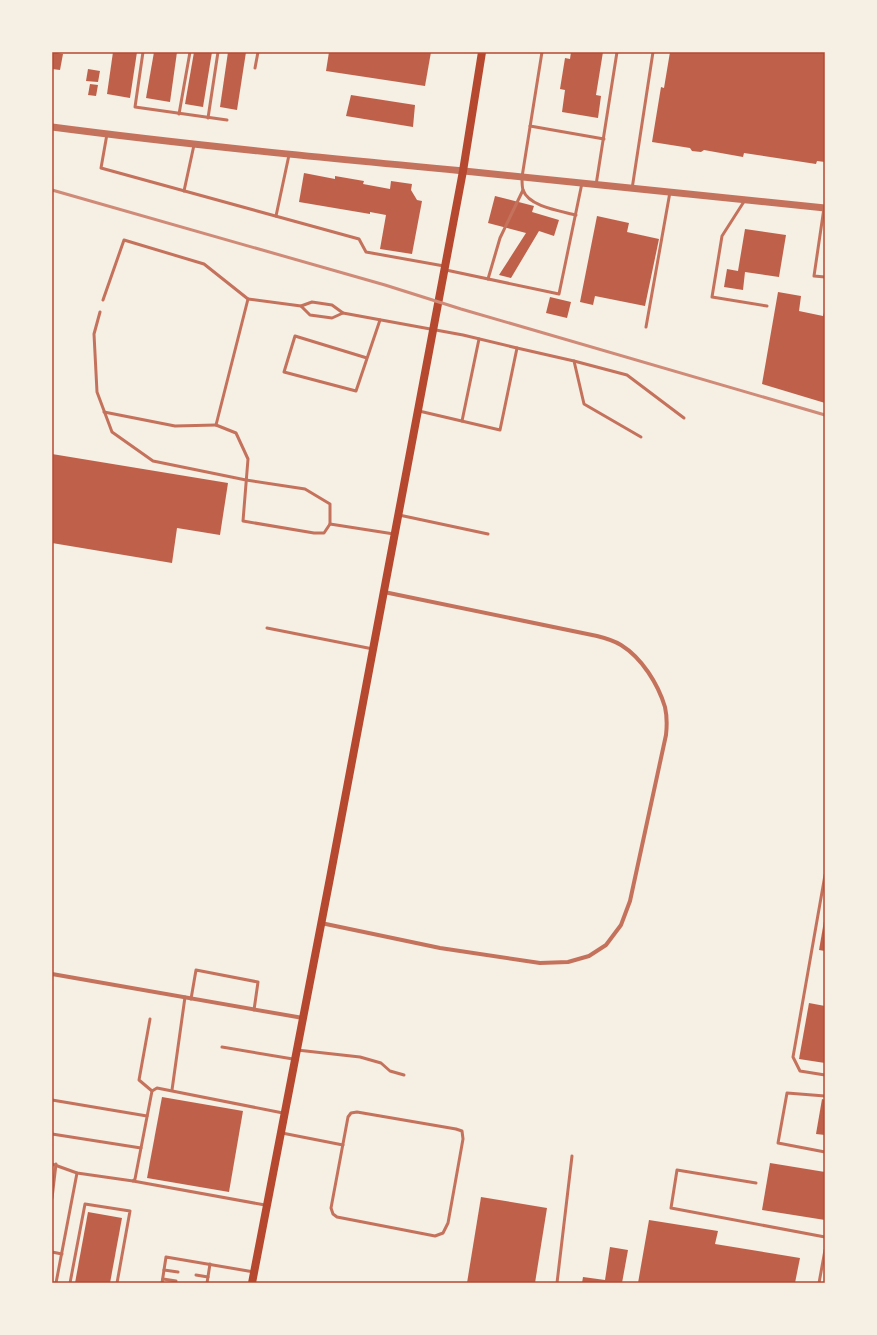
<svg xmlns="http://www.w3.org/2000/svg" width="877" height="1335" font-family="'Open Sans',sans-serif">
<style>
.building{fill:#bf614a}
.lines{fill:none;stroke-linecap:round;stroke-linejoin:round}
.service{stroke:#c5725c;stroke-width:3}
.minor{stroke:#c5725c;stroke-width:4}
.tertiary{stroke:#c5725c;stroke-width:7}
.secondary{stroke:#b5482f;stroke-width:8}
.rail{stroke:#cf8b77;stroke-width:3}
.neatline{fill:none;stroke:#b5482f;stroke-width:1.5}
</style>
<rect width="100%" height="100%" fill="#f6efe4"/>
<g class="building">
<path d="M52 52 63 54 60 70 52 69Z"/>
<path d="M113 52H137L130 98 107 94Z"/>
<path d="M154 52H177L170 102 146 98Z"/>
<path d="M194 52H212L203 107 185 104Z"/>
<path d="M228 52H246L237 110 220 107Z"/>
<path d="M329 52H431L425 86 326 71Z"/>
<path d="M571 52H603L596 95 601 96 598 118 562 112 565 90 560 89 565 58 570 59Z"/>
<path d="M670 52H825V162L817 161 816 164 744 153 743 157 704 150 701 152 692 151 690 148 652 142 661 87 664 88Z"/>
<path d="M88 69 100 71 98 82 86 81Z"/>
<path d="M90 84 98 85 96 96 88 95Z"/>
<path d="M351 95 415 105 413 127 346 116Z"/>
<path d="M304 173 335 179V176L364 181 363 184 390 189 391 181 412 184 411 190 417 200 422 201 412 254 380 249 386 215 370 212V214L299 202Z"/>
<path d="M495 196 534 206 532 212 559 220 554 236 539 231 511 278 499 275 526 233 488 223Z"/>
<path d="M597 216 629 223 627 232 659 239 645 306 595 296 593 305 580 302Z"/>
<path d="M745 229 786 235 779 277 745 272 743 290 724 287 727 269 738 271Z"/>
<path d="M778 292 801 296 799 311 823 316 825 309V403L762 384Z"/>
<path d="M550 297 571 302 567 318 546 313Z"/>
<path d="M52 454 228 483 220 535 177 528 172 563 52 543Z"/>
<path d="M824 921H825V951L819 950Z"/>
<path d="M809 1003 825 1006V1063L799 1059Z"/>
<path d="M162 1097 243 1111 229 1192 147 1178Z"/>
<path d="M822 1099 825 1100V1135L816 1134Z"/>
<path d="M770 1163 825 1172V1220L762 1210Z"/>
<path d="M481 1197 547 1208 535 1283H467Z"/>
<path d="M88 1212 122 1218 110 1283H75Z"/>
<path d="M649 1220 718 1231 715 1244 800 1258 795 1283H638Z"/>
<path d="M610 1247 628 1250 622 1283H582L583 1277 605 1280Z"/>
</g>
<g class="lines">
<g class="service">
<path d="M143 52 135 107 227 120"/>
<path d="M542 52 522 177C522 181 522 187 523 190 529 207 561 211 576 215"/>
<path d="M255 68 258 52"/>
<path d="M179 114 190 52"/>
<path d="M208 118 218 52"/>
<path d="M530 126 604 139"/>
<path d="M107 134 101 168 359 239 366 252 444 266"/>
<path d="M596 185 617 52"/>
<path d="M632 189 653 52"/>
<path d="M184 191 194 145"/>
<path d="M745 200 722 236 712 297 767 306"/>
<path d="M824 208 814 276 825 277"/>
<path d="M276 216 289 155"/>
<path d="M446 270 559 294 582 183"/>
<path d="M488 279 500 238 523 190"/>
<path d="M103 300 124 240 204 264 248 299"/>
<path d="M301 306 310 315 332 318 343 313"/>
<path d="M100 312 94 334 97 392 112 432 153 461 246 480 305 489 330 504V524"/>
<path d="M646 327 670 192"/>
<path d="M517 348 574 361 584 404 641 437"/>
<path d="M367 358 295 336 284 372 356 391 380 320"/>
<path d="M574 361 627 375 684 418"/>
<path d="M104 412 175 426 216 425"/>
<path d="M462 421 479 339"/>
<path d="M399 515 488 534"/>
<path d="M394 534 330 524 324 533H314L243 521 248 459 236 433 216 425 248 299 301 306 312 302 332 305 343 313 463 335 517 348 500 430 419 411"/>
<path d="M267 628 373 649"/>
<path d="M825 875 793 1057 800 1071 825 1075"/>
<path d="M191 999 196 970 258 982 254 1010"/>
<path d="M150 1019 139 1080 152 1091"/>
<path d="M222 1047 293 1059"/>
<path d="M297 1050 360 1057 381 1063 390 1071 404 1075"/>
<path d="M172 1090 185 997"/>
<path d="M825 1096 787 1093 778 1143 825 1152"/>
<path d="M52 1100 147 1116"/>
<path d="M357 1112 456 1129 462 1131 463 1139 448 1223 443 1233 435 1236 337 1217 333 1214 331 1208 348 1117 351 1113Z"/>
<path d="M282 1133 343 1145"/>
<path d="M52 1134 141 1148"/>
<path d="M52 1164 77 1173 133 1181 135 1179 152 1091 157 1088 283 1113"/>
<path d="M133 1181 265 1205"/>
<path d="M756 1183 677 1170 671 1208 825 1237"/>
<path d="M52 1198 56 1164"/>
<path d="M52 1252 62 1254"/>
<path d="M164 1270 178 1272"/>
<path d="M196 1275 208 1277"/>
<path d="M163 1279 176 1281"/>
<path d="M56 1283 77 1173"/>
<path d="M70 1283 85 1204 130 1211 117 1283"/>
<path d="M162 1283 166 1257 254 1272"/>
<path d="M207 1283 210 1264"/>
<path d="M557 1283 572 1156"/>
<path d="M819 1283 825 1250"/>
</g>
<g class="minor">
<path d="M321 923 440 948 540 963 568 962 589 956 606 945 621 925 630 901 666 735C667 726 667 716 665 707 658 684 642 658 621 645 613 640 605 638 597 636L384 592"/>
<path d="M52 974 303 1018"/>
</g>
<path class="tertiary" d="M52 127C189 145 326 158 464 171 584 183 705 196 825 208"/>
<path class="secondary" d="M252 1283 330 878 463 171 482 52"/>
<path class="rail" d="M52 190 385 285 461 309 825 415"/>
</g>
<rect width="877" height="1335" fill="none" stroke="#f6efe4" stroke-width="106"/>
<rect x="53" y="53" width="771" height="1229" class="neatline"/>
</svg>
